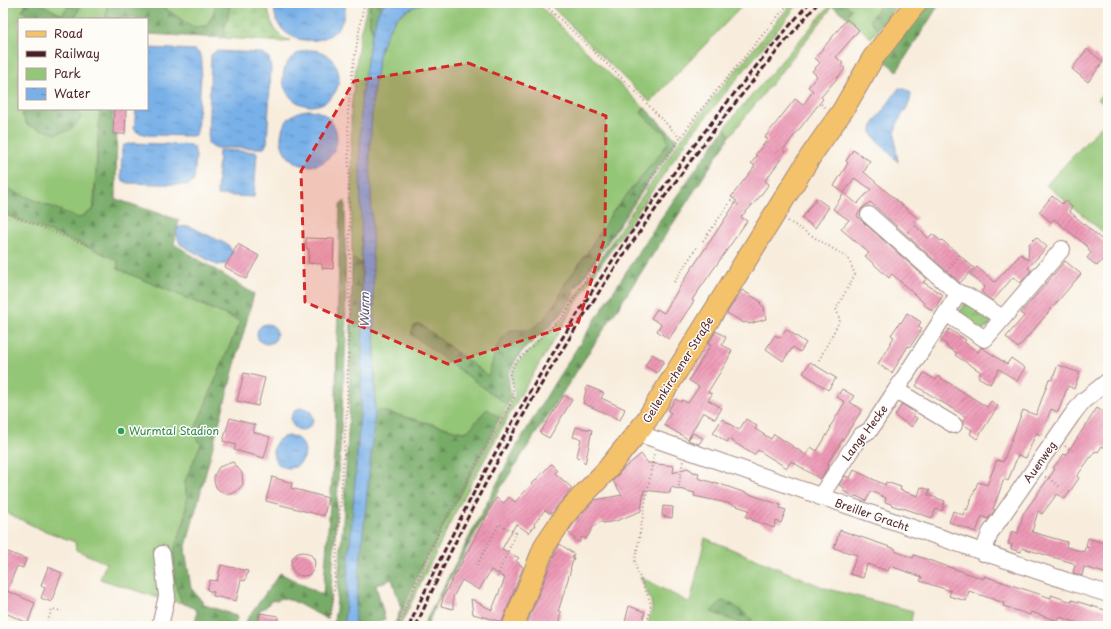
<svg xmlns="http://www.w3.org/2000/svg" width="1111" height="629" font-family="'Playpen Sans',sans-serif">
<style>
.green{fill:#94c677;stroke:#6f7251}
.forest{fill:url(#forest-firs);stroke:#60654a}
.wetland{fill:url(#wetland-marsh);stroke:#6f7251}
.park{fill:url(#park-tufts);stroke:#6f7251}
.water{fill:url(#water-ripples);stroke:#61688a}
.building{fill:url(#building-hatch);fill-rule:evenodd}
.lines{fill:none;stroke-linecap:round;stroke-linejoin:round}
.minor-casing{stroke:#a18684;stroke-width:18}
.major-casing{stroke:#a18684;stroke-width:23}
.path{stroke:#a18684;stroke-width:2;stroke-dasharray:1 3;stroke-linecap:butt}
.minor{stroke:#fff;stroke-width:16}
.major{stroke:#f3c26a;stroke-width:21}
.rail{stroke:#4a1f2b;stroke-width:3;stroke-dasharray:6 3;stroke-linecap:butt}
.marked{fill:#d62828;fill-opacity:0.2;stroke:#d62828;stroke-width:3;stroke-dasharray:8 5;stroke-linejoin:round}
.leisure-dot{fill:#2e9e5b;stroke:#fdfcf7;stroke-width:1.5}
.labels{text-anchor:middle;stroke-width:3;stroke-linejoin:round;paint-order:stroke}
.street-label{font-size:11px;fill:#4a1f2b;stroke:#fdfcf7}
.leisure-label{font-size:11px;fill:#27864d;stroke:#fdfcf7;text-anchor:start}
.water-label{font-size:12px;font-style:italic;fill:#5a526d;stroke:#fdfcf7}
</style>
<defs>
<pattern id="forest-firs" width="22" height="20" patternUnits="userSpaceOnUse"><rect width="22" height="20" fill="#77ab68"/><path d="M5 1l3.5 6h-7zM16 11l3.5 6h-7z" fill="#648b56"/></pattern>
<pattern id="wetland-marsh" width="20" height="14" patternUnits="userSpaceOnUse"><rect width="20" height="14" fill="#94c677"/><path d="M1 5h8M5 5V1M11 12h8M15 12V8" fill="none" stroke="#7ba062"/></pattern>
<pattern id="park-tufts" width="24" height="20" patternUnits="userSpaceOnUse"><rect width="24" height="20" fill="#94c677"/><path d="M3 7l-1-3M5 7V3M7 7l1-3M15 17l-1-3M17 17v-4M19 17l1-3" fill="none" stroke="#7ba062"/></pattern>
<pattern id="water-ripples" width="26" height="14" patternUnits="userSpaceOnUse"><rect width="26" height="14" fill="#78b0e8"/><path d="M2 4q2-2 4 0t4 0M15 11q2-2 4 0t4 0" fill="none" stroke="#648fbc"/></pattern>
<pattern id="building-hatch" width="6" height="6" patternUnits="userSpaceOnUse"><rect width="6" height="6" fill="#ed97b5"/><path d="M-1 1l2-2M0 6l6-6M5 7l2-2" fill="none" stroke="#c27b93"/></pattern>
</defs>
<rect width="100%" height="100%" fill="#fdfcf7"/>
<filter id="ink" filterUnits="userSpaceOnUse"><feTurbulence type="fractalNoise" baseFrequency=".025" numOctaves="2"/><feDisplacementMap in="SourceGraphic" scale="8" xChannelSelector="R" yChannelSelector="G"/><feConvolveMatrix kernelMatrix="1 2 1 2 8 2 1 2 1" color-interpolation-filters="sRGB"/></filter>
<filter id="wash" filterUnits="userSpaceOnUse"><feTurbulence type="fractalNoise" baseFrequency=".012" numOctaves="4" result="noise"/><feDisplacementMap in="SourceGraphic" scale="16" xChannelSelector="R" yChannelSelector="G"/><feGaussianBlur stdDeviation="0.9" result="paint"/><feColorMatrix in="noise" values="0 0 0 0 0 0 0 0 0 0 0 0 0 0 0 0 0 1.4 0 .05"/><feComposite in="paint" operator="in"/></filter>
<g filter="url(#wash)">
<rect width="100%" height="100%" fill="#f8eddd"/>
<g class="green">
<path d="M3 3H107L106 19H19V109H100L91 248 118 261V269L240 321 193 434 201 444 185 481 187 499 185 519 174 551 175 583 182 603 159 598 100 579 106 563 76 550 75 542 40 529 3 511V213L91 248 3 199Z"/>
<path d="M157 3H216L213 15 207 26 192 27Z"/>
<path d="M368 3H371L369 23 373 32 371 37 362 93V267L360 262 352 259 351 109 360 34Z"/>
<path d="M424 3H537L677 140 578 286 563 312 551 326 523 350 515 361 508 375 511 397 500 418 487 409 468 431 462 432 379 410 375 412C375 368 375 325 373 281 371 213 365 140 376 73 379 58 381 42 389 29 396 15 410 8 424 3Z"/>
<path d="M548 3H745L650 102 627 81Z"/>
<path d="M792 3H799L691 135 615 244 612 241 681 139 717 93Z"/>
<path d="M832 3H882L870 20 878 30 871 38 847 17 831 5 830 10 730 136 725 128 739 110Z"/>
<path d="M1108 87V108L1098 99Z"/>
<path d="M1108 119V236L1046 185Z"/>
<path d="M593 276 519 397 455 513 400 626H398L441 530 514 397 515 395 511 375 517 363 564 317 572 301 588 277Z"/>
<path d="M705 538 825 588 913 611 910 626H647L652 609 651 601 640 577 690 603Z"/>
</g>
<g class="forest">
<path d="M26 3H39L62 15 67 8 68 3H82L74 19H33L22 11Z"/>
<path d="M107 3H157L192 27 207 26 213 15 216 3H231L223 38 147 34V19H106Z"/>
<path d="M371 3H386L380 8 373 32C369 22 368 14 371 3Z"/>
<path d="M832 3H845L851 9 847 17 831 5Z"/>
<path d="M882 3H899L878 30 870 20Z"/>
<path d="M925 3H940L897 71 882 59Z"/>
<path d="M644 107 677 140 578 286 563 312 551 326 523 350 515 361 508 375 511 397 507 405 411 334 414 326 420 324 488 376C496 355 492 346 510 330H530L543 320 559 298 565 284 589 250 611 214 662 151 668 142 665 133 650 122 641 113Z"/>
<path d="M26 109H78L81 118 70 130 56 134 27 125 22 114Z"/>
<path d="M100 109H117L116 199 179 220 174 244 254 294 185 550 191 588 205 605 238 616 234 626H195L197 611 192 607 182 603 175 583 174 551 185 519 187 499 185 481 201 444 193 434 240 321 118 269V261L91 248 3 213V187L79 218 94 209Z"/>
<path d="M725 128 730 136 496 495 434 609 427 626H423L516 447 555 382 657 224Z"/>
<path d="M345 201 346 339 335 537 330 603 327 619 293 601 282 598 278 600 271 601 266 607 260 610 257 626H245L246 621 280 573 323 595 335 440 340 205Z"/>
<path d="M612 241 615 244 593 276 588 277Z"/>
<path d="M352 259 360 262 362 267 363 317 361 402 344 626H333L336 609 343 522 349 415Z"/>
<path d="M487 409 500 418 423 564 396 626H394L401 608 392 579 376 585 385 619 367 626H354L375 412 379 410 462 432 468 431Z"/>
<path d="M723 601 732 604 752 619 750 626H747L711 612 720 602Z"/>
</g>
<path class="wetland" d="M231 3H268C267 14 273 30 282 37 285 39 288 40 291 40L284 42 225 38 224 33Z"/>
<path class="park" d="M967 301 992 319 990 326 982 330 958 314Z"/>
<g class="water">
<path d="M275 3H345C349 55 268 51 275 3Z"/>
<path d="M386 3H424L407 10 396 18 389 29 380 50 373 93 370 150 374 311 375 412 354 626H344L361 402 363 317 360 160 361 106 362 93 371 36C377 25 374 11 386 3Z"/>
<path d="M147 48 195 50 201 55 202 63 197 132 195 135 192 136 148 135 137 132 134 129 136 109H147Z"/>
<circle cx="311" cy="78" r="28"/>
<path d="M216 51 262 53 269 58 271 68 267 143 264 148H213L208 143 211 55Z"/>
<path d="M899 88 905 89 911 93C911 106 902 113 897 124 893 136 896 150 898 162L874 137 871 132 874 123Z"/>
<circle cx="309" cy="138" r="28"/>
<path d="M133 143 189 145 194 147 196 157 194 180 192 183 188 185 128 183C123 181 121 180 121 175L122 149 124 145Z"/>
<path d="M219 150 257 152 254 197 217 195Z"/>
<path d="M189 226 228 245 233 252 226 264 217 265 180 244 176 232 179 227Z"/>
<circle cx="267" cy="334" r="10"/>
<circle cx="302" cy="419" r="11"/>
<circle cx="289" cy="452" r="16"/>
</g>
<g id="blocks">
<g class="building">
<path d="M847 19 859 30 836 57 843 63 841 65 845 69 821 97 823 99 815 109 783 150 785 152 783 156 765 181 769 184 757 200 741 217 747 221 692 300 694 301 669 339 657 331 661 324 651 318 657 309 664 313 684 280 737 201 731 197 755 166 751 163 757 156 755 155 768 139 765 137 795 99 803 105 813 91 808 87 817 76 812 71 820 63 815 58Z"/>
<path d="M1087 49 1103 62 1088 82 1072 69Z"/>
<path d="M114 109H126L125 134H113Z"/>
<path d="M853 150 870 161 864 172 917 218 913 223 928 238 932 234 941 241 942 240 974 268 960 283 870 202 862 208 857 216 863 222 927 279 923 282 943 295 933 311 923 304 924 303 892 274 889 278 865 256 869 253 841 229 849 220 833 209 844 193 834 186 848 163 846 161ZM854 178 871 189 857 204 844 193Z"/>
<path d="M1052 196 1062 204 1065 200 1072 207 1069 211 1108 245V254L1097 266 1087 258 1091 253 1088 250 1089 249 1088 247 1054 219 1051 222 1039 212Z"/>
<path d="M816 198 829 207 815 228 802 218Z"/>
<path d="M1036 237 1047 247 1028 268 1031 271 1020 283 1013 277 993 301 981 292 985 287 970 274 977 267 995 282 1021 254 1028 260 1029 244Z"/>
<path d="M306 238 334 239 333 269 322 268V264L308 263 309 249 306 248Z"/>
<path d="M238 244 259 256 246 279 225 267Z"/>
<path d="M1065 261 1081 274 1018 348 1006 337 1024 316 1021 313Z"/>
<path d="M742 290 760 301 761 305 764 307 766 319 749 324 746 322 744 323 727 313Z"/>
<path d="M907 313 921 322 918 327 922 329 910 347 908 346 892 373 878 364 894 337 891 335 900 322 901 323Z"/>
<path d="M786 329 806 343 800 352 793 347 783 361 766 349 775 335 780 338Z"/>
<path d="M949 329 966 340 964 342 978 352 981 347 1007 364 1011 358 1025 368 1017 381 999 369 990 384 978 377 981 372 955 355 957 353 947 347 946 344 941 341Z"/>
<path d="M716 331 726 337 722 345 732 350 727 361 708 392 712 394 708 400 722 408 715 419 703 412 688 439 664 425 671 413 668 411 675 399 681 402 682 400 688 403 699 387 689 380 711 345 708 344Z"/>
<path d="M652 354 664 361 657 373 645 366Z"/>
<path d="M810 362 836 378 828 390 803 373Z"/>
<path d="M1058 365 1080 373 1074 389 1068 386 1058 412 1051 409 1041 435 1036 433 1026 458 1018 455 1008 481 1004 479 993 509 995 510 988 519 982 516 976 532 949 522 953 511 963 515 965 509 967 510 978 482 987 485 997 460 1003 462 1023 410 1036 415 1049 379 1052 380Z"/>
<path d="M244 373 265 378 258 406 237 401Z"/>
<path d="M924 373 936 380 938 376 987 407 991 401 998 406 977 439 970 434 972 430 963 424V422L966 417 916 386Z"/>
<path d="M587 386 604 393 601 398 625 409 620 420 583 403Z"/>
<path d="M842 389 854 396 850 402 862 410 827 464 829 465 820 479 791 461 787 468 758 450 754 455 729 439 727 442 713 433 722 419 739 430 746 419 757 426 755 429 771 439 774 434 806 455 811 447 817 451 831 428 830 427 845 402 837 397Z"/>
<path d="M564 395 572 400 549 438 540 433Z"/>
<path d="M902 404 915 413 913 416 917 418 912 427 895 416Z"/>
<path d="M1097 408 1105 413 1102 417 1108 421V450L1102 446 1098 452 1095 451 1077 476 1079 478 1065 499 1057 494 1042 514 1038 511 1032 532 1067 542 1066 547 1084 552 1085 547 1089 548 1086 546 1088 538 1108 544V574L1084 567 1082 576 1073 573 1075 565 1073 563 1022 548 1021 552 1011 549 1012 545 1008 544 1012 531 1018 533 1023 514 1055 469 1053 468 1064 454 1066 455Z"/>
<path d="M230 418 255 425 253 432 270 437 264 458 234 450 236 445 223 441Z"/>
<path d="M576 427 592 430 585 464 577 456 581 439 573 437Z"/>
<path d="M693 433 703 438 699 444 688 440Z"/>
<path d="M641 454 648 463 674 466 673 473 687 468 691 470 693 472 699 473 698 478 714 483V482L781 505 780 508 786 510 781 523 776 521 774 528 752 520V519L746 517 749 510 727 503 694 496 695 493 671 487 670 493 644 490 641 511 616 521 603 523 601 521 593 527 586 539 582 537 579 543 568 532 577 519 595 500 622 495 613 481 622 470Z"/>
<path d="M233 462 242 473 243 484 237 491 232 494H226L220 491 216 487 214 481V476L219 467Z"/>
<path d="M551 464 557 470 555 473 572 488 552 513H549L545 510 534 524 535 525 529 533 516 524 502 549 519 558 516 561 523 567 502 622 473 614 471 599 492 610 505 578 491 570 479 590 462 580 453 597V609L441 606 444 595 496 498 504 503 509 497 515 502Z"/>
<path d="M854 470 885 485 886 482 901 487 900 490 918 496 921 487 930 490 928 495 945 501 942 511 936 509 932 518 900 507V508L891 505V504L885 502 886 498 871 491 866 501 856 496 855 497 843 491 845 488 839 485 845 476 850 478Z"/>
<path d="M272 477 292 483 291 488 328 498 324 516 266 501Z"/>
<path d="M663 506 673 507 672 518 662 516Z"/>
<path d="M840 530 896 549 895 551 913 558 914 555 984 579V576L1051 598V595L1072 602V600L1108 611V626H1077L1078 623 1060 617 1058 621 1031 612 1030 615 1003 606 1004 603 969 591 966 601 949 596 951 591 920 581 922 577 890 566 888 571 867 564 863 578 850 574 857 555 834 548Z"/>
<path d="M560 544 574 554 572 558H574L570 569H571L558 612H561L558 626H526L556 551Z"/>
<path d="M3 550 26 559 23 568 17 566 7 591 35 603 28 623 3 612Z"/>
<circle cx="303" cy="564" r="12"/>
<path d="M221 565 248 571 245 581 241 580 236 601 213 596 214 592 207 590 210 580 217 581Z"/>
<path d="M48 567 62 573 51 602 41 598 45 588 41 586Z"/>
<path d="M629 606 645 612 641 626H624Z"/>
<path d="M260 613 278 616 277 626 258 624Z"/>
</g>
</g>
</g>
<g filter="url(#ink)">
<use href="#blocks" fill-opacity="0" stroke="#a18684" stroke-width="1"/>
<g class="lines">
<g class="minor-casing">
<g id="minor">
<path d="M869 215 955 291 959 293 968 296 1003 318"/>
<path d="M946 313 985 339 1062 249"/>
<path d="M896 390 954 425"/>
<path d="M637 433 1067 581 1108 594"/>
<path d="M820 497 860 436 870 430 959 293"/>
<path d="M983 553 990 533 1072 415 1083 401 1108 381"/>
<path d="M160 626 167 596 162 554"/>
</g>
</g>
<g class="major-casing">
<path id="major" d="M513 626 545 545 568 511 606 471 644 424 812 154 843 110 873 58 916 3"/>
</g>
<g class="path">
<path d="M543 3 632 88 680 138"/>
<path d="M821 104 826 108"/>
<path d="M3 212 89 246"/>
<path d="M788 221 848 258 852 267 855 275 836 309 840 320 818 362"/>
<path d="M908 232 918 221"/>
<path d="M703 241 731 201 739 205"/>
<path d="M949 268 961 254"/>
<path d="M674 282 697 247"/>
<path d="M1065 446 1073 451"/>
<path d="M1045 477 1049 478 1059 486"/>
<path d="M678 490 683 461"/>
<path d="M477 565 499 524 516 533"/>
<path d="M497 577 516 533 520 534"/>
<path d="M20 621 21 626"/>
<path d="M46 626 52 609 62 611"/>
<path d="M329 626 334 590 347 411 350 257 348 111 353 67 364 3"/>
<path d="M397 626 442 525 461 490 508 409 514 397 510 374 515 363 564 315 627 212 699 112 789 3"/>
<path d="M646 626 651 608 650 601 637 571 635 561 654 454"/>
</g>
<use href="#minor" class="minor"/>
<use href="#major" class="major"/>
<g class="rail">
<path d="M409 626C511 399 647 191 809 3"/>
<path d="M416 626C517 399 656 190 818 3"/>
</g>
</g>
</g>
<path class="marked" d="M468 63 606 116 605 237 578 323 448 364 305 302 301 171 354 81Z"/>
<circle class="leisure-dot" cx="121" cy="431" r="4"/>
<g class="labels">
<g class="street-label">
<text transform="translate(678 370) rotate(-58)" y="4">Geilenkirchener Straße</text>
<text transform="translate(865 433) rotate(-53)" y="4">Lange Hecke</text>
<text transform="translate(1040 462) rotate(-55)" y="4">Auenweg</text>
<text transform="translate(872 515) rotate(19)" y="4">Breiller Gracht</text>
</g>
<g class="leisure-label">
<text x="129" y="435">Wurmtal Stadion</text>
</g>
<g class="water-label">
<text transform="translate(365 310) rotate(-90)" y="4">Wurm</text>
</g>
</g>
<rect width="1111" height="629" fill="none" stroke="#fdfcf7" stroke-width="16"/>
<rect x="18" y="18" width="130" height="92" fill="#fdfcf7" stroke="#b5a4a5"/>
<rect x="26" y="31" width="20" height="6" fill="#f3c26a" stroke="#b5a4a5"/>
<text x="54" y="38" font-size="12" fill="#4a1f2b">Road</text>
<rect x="26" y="51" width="20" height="6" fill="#4a1f2b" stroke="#b5a4a5"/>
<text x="54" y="58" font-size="12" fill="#4a1f2b">Railway</text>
<rect x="26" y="68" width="20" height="12" fill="#94c677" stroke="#b5a4a5"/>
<text x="54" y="78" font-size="12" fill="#4a1f2b">Park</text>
<rect x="26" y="88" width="20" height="12" fill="url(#water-ripples)" stroke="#b5a4a5"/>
<text x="54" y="98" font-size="12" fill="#4a1f2b">Water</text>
</svg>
